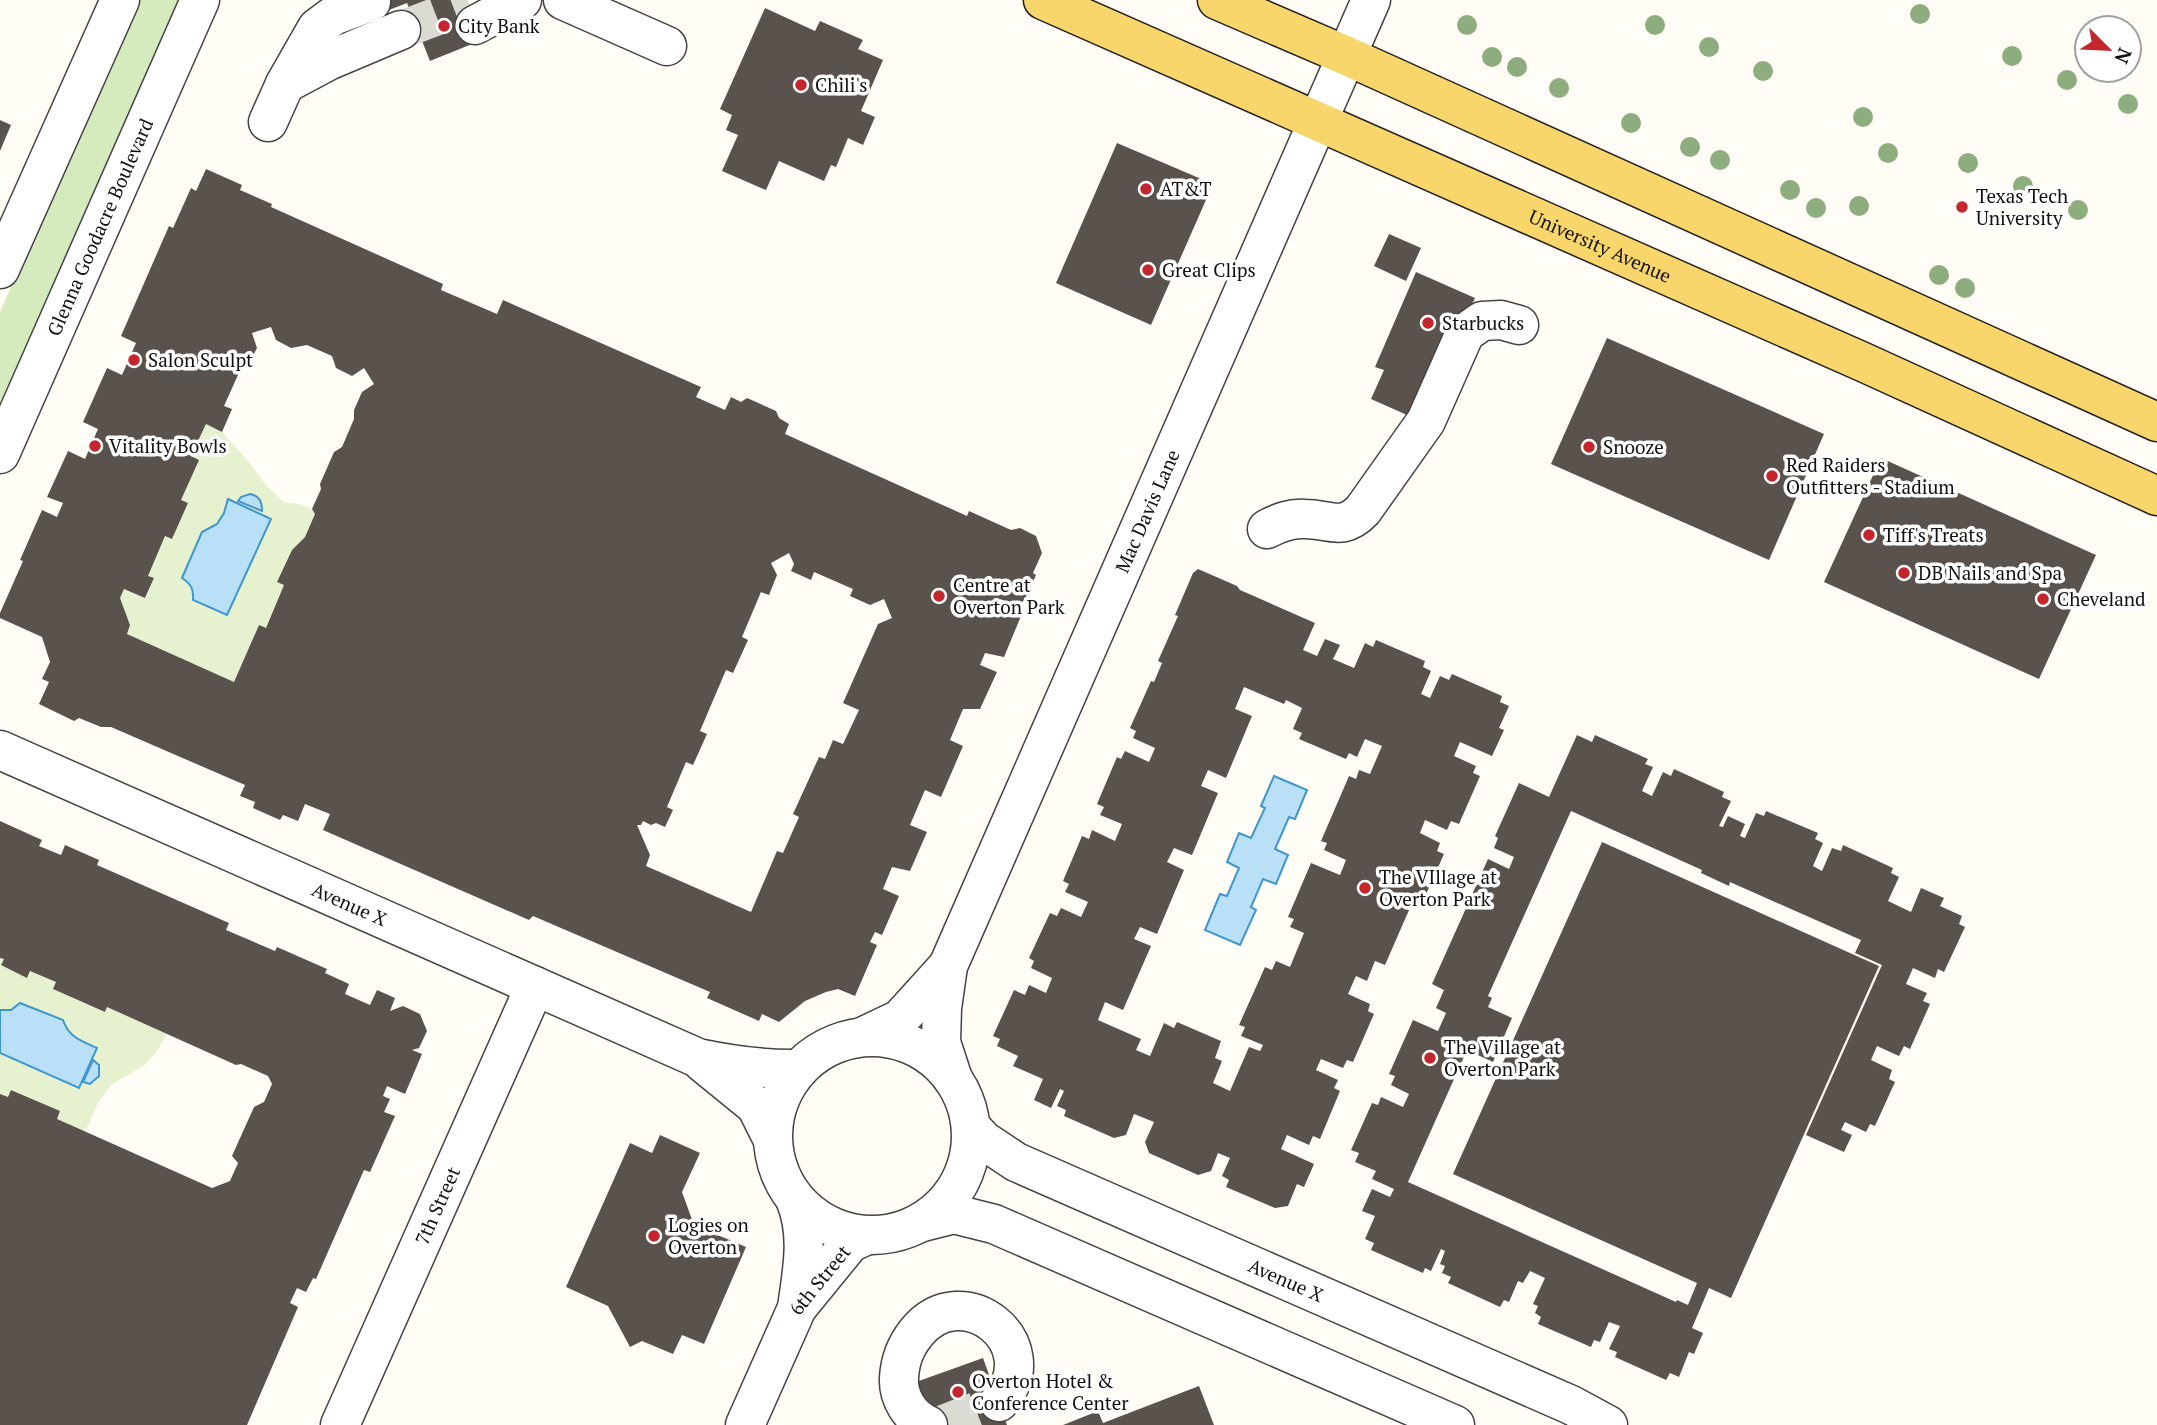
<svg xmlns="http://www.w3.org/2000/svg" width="2157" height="1425" font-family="'PT Serif',serif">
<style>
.green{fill:#d5ebbd}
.pitch{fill:#e6f2cf}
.water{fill:#b9e0f7;stroke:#3f96cf;stroke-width:2}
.building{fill:#5a524d;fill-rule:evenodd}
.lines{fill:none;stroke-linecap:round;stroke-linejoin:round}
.minor-tunnel{stroke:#dbdad3;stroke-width:38;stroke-dasharray:38 19;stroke-linecap:butt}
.minor-casing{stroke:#444;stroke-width:41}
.major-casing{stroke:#222;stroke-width:41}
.minor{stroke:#fff;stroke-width:38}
.major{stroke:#f9d66b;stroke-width:38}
.tree{fill:#8dad7f}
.poi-dot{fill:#c4262e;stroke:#fff;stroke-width:2.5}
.labels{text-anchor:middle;stroke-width:7;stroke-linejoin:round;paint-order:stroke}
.poi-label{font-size:19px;fill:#111;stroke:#fff;text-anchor:start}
.street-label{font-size:19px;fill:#111;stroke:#fff}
</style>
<rect width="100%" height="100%" fill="#fffdf5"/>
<path class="green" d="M138 0H190L0 432V312Z"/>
<g class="pitch">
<path d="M206 424 222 432 249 462 265 484 284 502 299 504 312 509 315 514 305 537 292 550 277 582 284 585 266 628 259 625 234 682 127 634 130 624 120 598 124 589 146 598 154 579 148 576 165 536 172 539 188 503 181 500 199 460 191 456Z"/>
<path d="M0 958 4 959 1 965 27 977 30 971 56 982 53 989 105 1012 107 1007 167 1034 157 1051 146 1064 111 1085 98 1103 85 1132 57 1119 60 1111 12 1090 8 1097 0 1094Z"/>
</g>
<g class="water">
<path d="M250 494C260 496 262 502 262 511L238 501 241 497Z"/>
<path d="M228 499 271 519 227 615 193 600C194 589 191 584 182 578L202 532 217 524 224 513Z"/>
<path d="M1274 776 1307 790 1295 819 1289 817 1275 849 1288 855 1276 884 1263 879 1251 907 1256 910 1240 945 1205 930 1220 894 1227 896 1239 868 1227 862 1239 833 1251 838 1265 808 1261 806Z"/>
<path d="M20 1003 63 1020C69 1038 82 1041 97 1048L79 1088 0 1053V1010H11Z"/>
<path d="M93 1060 99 1065V1076L90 1084 83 1082Z"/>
</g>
<g class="building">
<path d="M385 0H461L477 42 430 61 407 3 389 10Z"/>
<path d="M765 8 815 31 820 21 863 40 858 49 883 60 861 111 875 117 863 145 848 138 836 167 831 165 824 181 779 161 766 190 722 171 738 135 726 130 732 115 720 109Z"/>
<path d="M0 120 11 125 0 151Z"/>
<path d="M1117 143 1213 184 1151 325 1056 283Z"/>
<path d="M206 169 242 185 240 190 272 204 271 207 443 284 441 290 497 314 503 300 701 387 696 397 725 410 731 397 741 402 747 398 776 411 779 418 789 424 785 434 967 516 969 511 1011 530 1020 528 1036 536 1042 553 1033 573 1036 575 1025 599 1018 606 1000 599 997 606 1021 616 1004 657 985 653 980 665 997 672 980 709H963L950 740 963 746 941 797 925 790 910 825 927 832 910 871 892 867 883 889 899 896 882 935 875 932 870 942 877 945 855 996 838 989 826 992 805 1001 779 1022 762 1014 759 1021 707 998 710 992 533 916 529 920 323 830 330 814 305 804 298 821 283 815 280 820 253 808 255 802 240 796 245 785 111 727H101L79 718 74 721 39 704 49 682 42 679 50 662 42 637 0 618V613L23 561 20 560 42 510 57 517 63 503 47 497 68 451 85 459 98 429 83 422 107 368 122 375 136 343 121 336 169 226 173 228 191 188 196 191ZM271 327 276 340 291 348 307 345 332 356 336 368 352 376 364 368 374 384 362 392 354 410V419L342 447 334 452 320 484 321 489 312 509 315 514 305 537 292 550 277 582 284 585 266 628 259 625 234 682 127 634 130 625 120 598 124 589 145 598 154 578 148 576 165 536 172 539 188 503 181 500 199 460 191 456 206 424 222 432 232 409 224 406 242 366 249 363 257 348 252 333ZM789 553 794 564 791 571 811 580 814 572 853 589 850 596 870 605 884 599 892 618 878 624 843 703 859 710 843 744 833 740 825 759 819 757 793 814 799 817 783 853 777 851 751 912 646 866 650 855 637 825H641L643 821 651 825 656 823 665 827 673 810 667 807 686 762 693 765 707 734 700 731 726 670 733 673 748 640 742 637 761 592 769 595 777 575 771 563Z"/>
<path d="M1389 234 1421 248 1406 281 1374 266Z"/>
<path d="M1416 272 1475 298 1451 350 1416 419 1371 399 1384 370 1375 367Z"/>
<path d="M1607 338 1824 434 1769 560 1551 464Z"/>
<path d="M1881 458 2096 555 2039 679 1824 582Z"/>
<path d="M1198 569 1237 586 1240 590 1315 623 1303 650 1317 656 1325 639 1340 645 1333 659 1354 668 1365 643 1373 647 1376 640 1425 661 1423 667 1431 671 1421 694 1430 698 1440 676 1449 680 1452 674 1502 696 1500 702 1509 706 1499 728 1504 730 1492 756 1460 742 1454 756 1476 766 1473 773 1480 776 1459 824 1451 821 1447 830 1425 820 1420 833 1440 843 1437 851 1444 854 1423 901 1417 899 1414 906 1391 896 1389 901 1409 910 1385 965 1375 961 1367 981 1356 976 1348 994 1370 1004 1368 1011 1374 1014 1353 1062 1347 1060 1343 1068 1321 1059 1316 1070 1338 1080 1334 1088 1340 1091 1320 1139 1313 1136 1309 1145 1287 1135 1281 1149 1314 1164 1304 1187 1297 1184 1288 1206 1275 1208 1226 1187 1229 1180 1222 1176 1230 1158 1218 1153 1211 1171 1198 1175 1149 1153 1145 1142 1154 1122 1134 1114 1126 1135 1114 1138 1064 1116 1066 1110 1057 1106 1064 1091 1060 1089 1051 1108 1034 1100 1043 1079 1013 1066 1018 1056 997 1046 1000 1039 993 1036 1014 990 1025 995 1029 985 1046 993 1052 978 1031 968 1034 961 1029 958 1050 913 1057 916 1061 908 1081 917 1088 902 1065 892 1069 884 1063 881 1082 836 1089 839 1092 830 1115 841 1122 824 1100 815 1104 807 1097 804 1117 757 1121 759 1125 751 1149 762 1155 748 1133 738 1136 731 1130 728 1151 681 1154 682 1162 663 1158 661 1178 616 1175 615 1193 573ZM1244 687 1284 704 1286 700 1302 708 1293 729 1302 733 1299 739 1346 759 1349 753 1357 757 1365 739 1382 746 1370 774 1359 770 1356 779 1349 776 1321 841 1327 843 1324 850 1346 860 1340 875 1311 863 1288 917 1294 919 1290 927 1304 933 1290 967 1276 961 1272 970 1265 967 1239 1025 1245 1027 1241 1036 1263 1045 1260 1051 1249 1047 1230 1091 1213 1083 1222 1061 1215 1058 1221 1041 1177 1022 1174 1028 1164 1023 1150 1056 1136 1050 1141 1039 1098 1020 1105 1002 1123 1010 1151 946 1134 939 1140 927 1157 934 1184 870 1167 862 1174 848 1192 855 1218 793 1201 786 1208 770 1226 778 1252 716 1235 709Z"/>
<path d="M1577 735 1592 742 1595 735 1648 759 1645 764 1653 767 1642 791 1652 796 1663 772 1671 776 1674 769 1724 792 1722 797 1731 801 1719 826 1723 827 1728 816 1745 824 1740 836 1745 838 1756 813 1764 816 1766 811 1818 833 1815 839 1823 843 1813 866 1822 871 1832 848 1841 851 1843 845 1893 868 1891 873 1899 877 1888 901 1911 912 1921 888 1944 898 1940 906 1962 916 1959 924 1965 927 1944 972 1938 969 1935 978 1913 968 1906 984 1927 993 1923 1001 1930 1004 1910 1049 1904 1046 1899 1056 1877 1046 1871 1060 1892 1070 1889 1079 1895 1082 1875 1126 1870 1124 1866 1132 1845 1122 1841 1130 1852 1135 1844 1152 1806 1135 1882 965 1855 953 1861 940 1730 882 1729 886 1701 873 1702 870 1571 811 1488 996 1492 998 1488 1007 1512 1018 1493 1062 1467 1050 1408 1182 1676 1302 1677 1300 1688 1305 1697 1283 1453 1174 1602 842 1879 966 1731 1298 1709 1288 1692 1328 1703 1333 1694 1354 1689 1352 1679 1377 1670 1373 1666 1380 1615 1357 1617 1352 1609 1349 1620 1326 1609 1322 1600 1342 1594 1340 1591 1347 1538 1324 1541 1317 1535 1313 1538 1306 1533 1304 1545 1278 1530 1271 1523 1283 1518 1281 1509 1302 1504 1300 1500 1307 1448 1283 1451 1277 1442 1273 1445 1266 1440 1264 1445 1251 1441 1249 1431 1271 1425 1268 1423 1273 1371 1250 1374 1243 1365 1239 1375 1216 1362 1211 1372 1189 1390 1197 1394 1189 1372 1179 1376 1171 1355 1162 1359 1153 1351 1150 1372 1103 1378 1105 1381 1097 1403 1107 1409 1094 1391 1085 1395 1076 1389 1074 1413 1020 1438 1031 1446 1013 1436 1008 1444 990 1432 984 1488 859 1509 869 1514 857 1494 848 1498 838 1495 836 1519 783 1549 797Z"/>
<path d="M0 821 42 840 39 846 61 855 65 845 99 860 97 865 229 923 226 930 275 951 277 947 327 969 325 973 349 984 345 994 370 1005 377 990 395 998 390 1011 403 1006 420 1014 427 1031 419 1048 412 1050 422 1054 405 1094 387 1086 383 1096 390 1099 384 1112 395 1116 370 1172 364 1170 316 1279 313 1278 306 1292 297 1288 290 1303 298 1307 247 1425H0V1094L8 1097 11 1090 60 1111 57 1119 212 1188 230 1181 238 1163 232 1156 254 1107 264 1102 272 1084 268 1076 241 1064 236 1065 107 1007 105 1012 53 989 56 982 30 971 27 978 1 965 4 959 0 958Z"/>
<path d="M660 1135 700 1153 682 1192 694 1225 746 1247 704 1344 682 1335 673 1354 642 1341 630 1347 608 1306 566 1287 630 1143 652 1153Z"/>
<path d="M983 1358 1007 1425H933L916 1382Z"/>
<path d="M1199 1386 1214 1425H1063L1098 1411 1103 1423Z"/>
</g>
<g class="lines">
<g class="minor-tunnel">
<path d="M401 30 469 4"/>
<path d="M941 1425 999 1402"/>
</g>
<g class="minor-casing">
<g id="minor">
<path d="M563 0 667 46"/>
<path d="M475 25 522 0"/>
<path d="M285 84 317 28 333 16 371 2"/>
<path d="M268 122 285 84 330 60 401 30"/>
<path d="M0 269 120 0"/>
<path id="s1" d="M0 454 200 0"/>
<path d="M1267 529C1280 522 1291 518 1305 519 1330 519 1342 532 1363 510L1426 421 1465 333 1482 321 1501 320 1519 325"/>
<path id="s2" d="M0 750 698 1058C732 1065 764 1070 799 1069"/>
<path d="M862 1037 900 1019 948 966"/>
<circle cx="872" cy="1136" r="99"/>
<path d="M702 1062 756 1106 772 1138"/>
<path id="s3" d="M953 1079 941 1042 942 1008 948 966 1371 0"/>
<path id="s4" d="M971 1127 983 1140 1016 1162 1571 1405 1608 1425"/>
<path d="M795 1199C810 1235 802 1271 797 1308"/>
<path d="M922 1222 954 1214 994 1224 1455 1425"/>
<path id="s5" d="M340 1425 535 986"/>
<path id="s6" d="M745 1425 797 1308 850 1243 865 1236"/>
<path d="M928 1425C910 1417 898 1398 899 1378 900 1360 905 1347 916 1333 962 1275 1049 1343 999 1402"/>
</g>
</g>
<g class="major-casing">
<g id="major">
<path id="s7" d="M1043 0 1863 362 2157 496"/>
<path d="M1217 0 1347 56 2157 422"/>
</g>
</g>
<use href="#minor" class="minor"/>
<use href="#major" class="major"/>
</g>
<g class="tree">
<circle cx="1920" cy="14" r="10"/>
<circle cx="1467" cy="25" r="10"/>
<circle cx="1655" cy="25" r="10"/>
<circle cx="1709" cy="47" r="10"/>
<circle cx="2012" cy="56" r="10"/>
<circle cx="1492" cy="57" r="10"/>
<circle cx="1517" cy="67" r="10"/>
<circle cx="1763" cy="71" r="10"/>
<circle cx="2067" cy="80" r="10"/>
<circle cx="1559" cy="88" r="10"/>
<circle cx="2128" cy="104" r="10"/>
<circle cx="1863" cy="117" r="10"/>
<circle cx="1631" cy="123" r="10"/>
<circle cx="1690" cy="147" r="10"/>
<circle cx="1888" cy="153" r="10"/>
<circle cx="1720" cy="160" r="10"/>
<circle cx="1968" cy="163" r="10"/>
<circle cx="2023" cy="186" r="10"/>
<circle cx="1790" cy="190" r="10"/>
<circle cx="1859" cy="206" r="10"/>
<circle cx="1816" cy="208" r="10"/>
<circle cx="2078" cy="210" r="10"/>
<circle cx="1939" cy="275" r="10"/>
<circle cx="1965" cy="288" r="10"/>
</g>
<g class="poi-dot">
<circle cx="444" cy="26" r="7"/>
<circle cx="801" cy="85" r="7"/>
<circle cx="1146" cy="189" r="7"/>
<circle cx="1962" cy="207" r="7"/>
<circle cx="1148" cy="270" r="7"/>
<circle cx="1428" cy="323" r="7"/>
<circle cx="134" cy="360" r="7"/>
<circle cx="95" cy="446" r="7"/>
<circle cx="1589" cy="447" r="7"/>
<circle cx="1772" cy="476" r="7"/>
<circle cx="1869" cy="535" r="7"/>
<circle cx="1904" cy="573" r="7"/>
<circle cx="939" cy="596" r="7"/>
<circle cx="2043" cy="599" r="7"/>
<circle cx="1365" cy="888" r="7"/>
<circle cx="1430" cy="1058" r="7"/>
<circle cx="654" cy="1236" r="7"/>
<circle cx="958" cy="1392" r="7"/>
</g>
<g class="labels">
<g class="poi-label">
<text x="458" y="33">City Bank</text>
<text x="815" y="92">Chili's</text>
<text x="1160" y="196">AT&amp;T</text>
<text x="1976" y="203">Texas Tech<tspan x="1976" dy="22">University</tspan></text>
<text x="1162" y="277">Great Clips</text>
<text x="1442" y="330">Starbucks</text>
<text x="148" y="367">Salon Sculpt</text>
<text x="109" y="453">Vitality Bowls</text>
<text x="1603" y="454">Snooze</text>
<text x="1786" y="472">Red Raiders<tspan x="1786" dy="22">Outfitters - Stadium</tspan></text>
<text x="1883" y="542">Tiff's Treats</text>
<text x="1918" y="580">DB Nails and Spa</text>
<text x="953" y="592">Centre at<tspan x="953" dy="22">Overton Park</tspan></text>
<text x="2057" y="606">Cheveland</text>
<text x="1379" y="884">The VIllage at<tspan x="1379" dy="22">Overton Park</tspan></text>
<text x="1444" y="1054">The Village at<tspan x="1444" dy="22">Overton Park</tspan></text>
<text x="668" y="1232">Logies on<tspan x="668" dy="22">Overton</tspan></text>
<text x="972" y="1388">Overton Hotel &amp;<tspan x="972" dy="22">Conference Center</tspan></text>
</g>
<g class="street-label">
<text dy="7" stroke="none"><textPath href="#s1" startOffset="248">Glenna Goodacre Boulevard</textPath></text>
<text dy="7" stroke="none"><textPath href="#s7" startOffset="609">University Avenue</textPath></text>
<text dy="7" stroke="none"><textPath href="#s3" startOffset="612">Mac Davis Lane</textPath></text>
<text dy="7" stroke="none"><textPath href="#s2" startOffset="382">Avenue X</textPath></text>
<text dy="7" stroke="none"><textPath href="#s5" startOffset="240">7th Street</textPath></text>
<text dy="7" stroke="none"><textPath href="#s6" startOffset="164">6th Street</textPath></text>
<text dy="7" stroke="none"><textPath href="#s4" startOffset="352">Avenue X</textPath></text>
</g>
</g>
<g transform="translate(2108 49) rotate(114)"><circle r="33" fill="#ffffff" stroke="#a0a0a0" stroke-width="2"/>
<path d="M0-5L12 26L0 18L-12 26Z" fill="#c4262e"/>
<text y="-10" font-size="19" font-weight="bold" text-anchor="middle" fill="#111111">N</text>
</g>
</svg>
